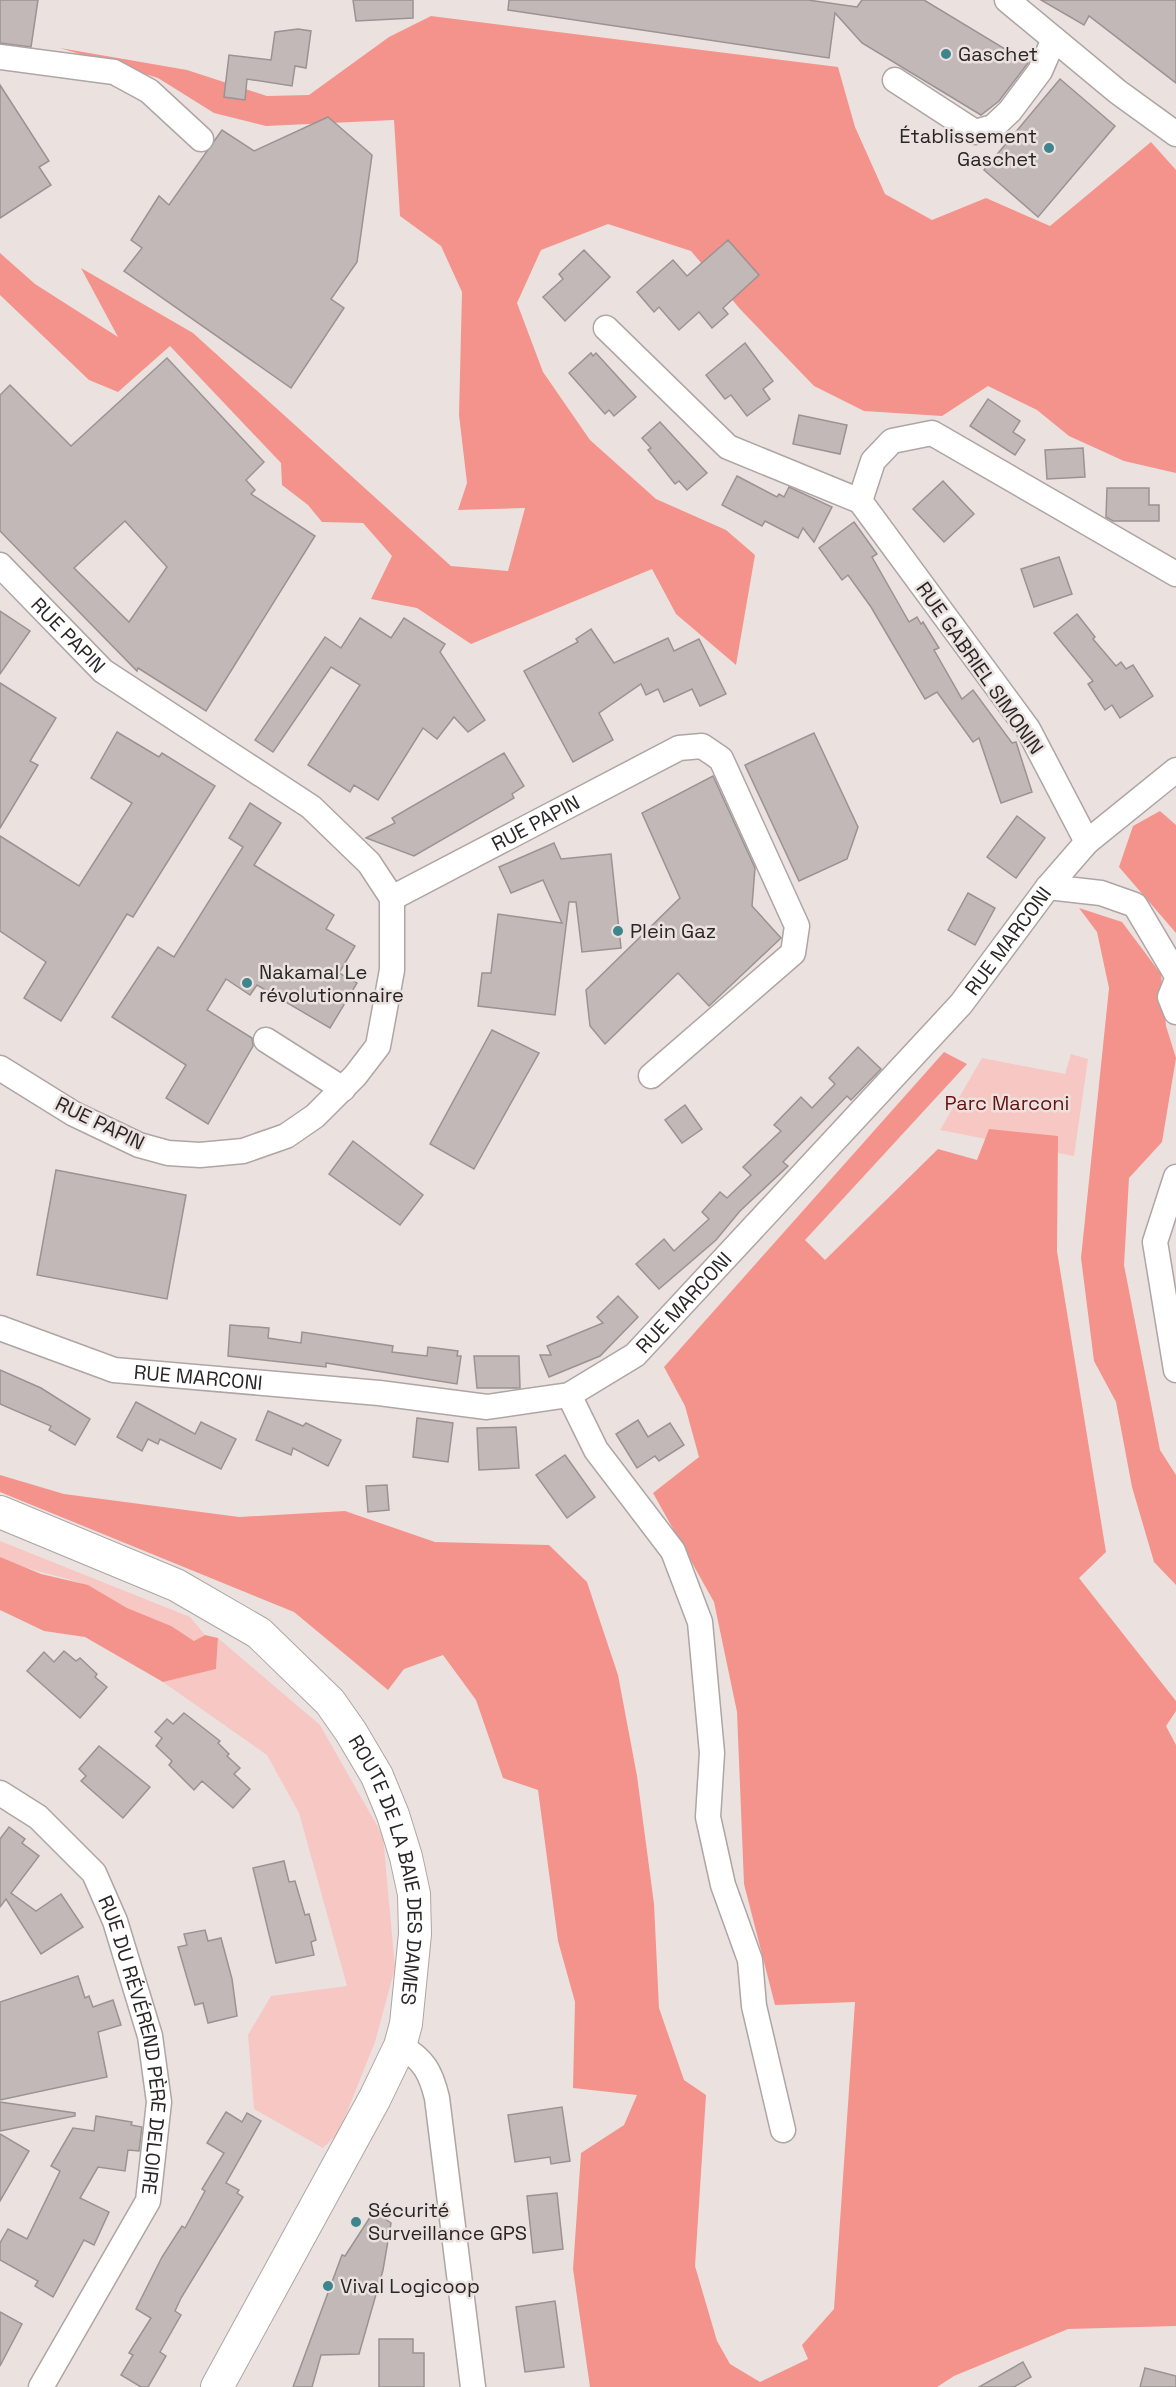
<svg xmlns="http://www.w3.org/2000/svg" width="1176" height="2387" font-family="'Space Grotesk',sans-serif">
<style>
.green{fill:#f7c7c3}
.forest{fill:#f4938b}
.building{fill:#c2b8b7;stroke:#9b9292;stroke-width:1.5;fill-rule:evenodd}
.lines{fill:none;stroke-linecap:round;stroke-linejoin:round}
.minor-casing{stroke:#aea5a4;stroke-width:27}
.major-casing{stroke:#aea5a4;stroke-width:34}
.minor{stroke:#fff;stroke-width:24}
.major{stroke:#fff;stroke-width:32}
.poi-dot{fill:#3e858d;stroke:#ebe2e0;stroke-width:2}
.labels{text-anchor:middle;stroke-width:5;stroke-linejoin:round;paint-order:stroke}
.poi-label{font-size:20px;fill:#2a2626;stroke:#ebe2e0;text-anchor:start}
.street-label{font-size:20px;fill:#2a2626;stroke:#ebe2e0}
.park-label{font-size:20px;fill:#681114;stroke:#ebe2e0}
</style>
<rect width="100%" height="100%" fill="#ebe2e0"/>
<g class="green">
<path d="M1071 1054 1088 1059 1074 1156 940 1130 982 1058 1065 1074Z"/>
<path d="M0 1541 190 1617 205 1635 194 1641C173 1627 151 1620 128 1609 114 1603 102 1591 88 1586 59 1574 28 1572 0 1557Z"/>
<path d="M218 1638 320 1725 383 1836 395 1968 375 2042 339 2132 323 2148 254 2109 248 2035 271 1996 347 1986 299 1813 267 1755 163 1682 216 1669Z"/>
</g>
<g class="forest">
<path d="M431 16 838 67 855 127 885 194 932 220 986 198 1050 226 1151 142 1176 170V473L1124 461 1069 436 1037 410 988 386 942 416 864 411 814 386 740 309 691 251 608 224 541 250 517 303 543 372 590 440 656 499 726 530 755 555 736 665 676 614 652 569 471 644 417 608 371 599 392 556 363 523 322 522 308 505 282 485 281 463 170 346 118 392 89 380 0 295V253L35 284 118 337 81 268 193 333 451 566 508 571 525 508 458 510 467 483 459 415 462 292 441 246 400 216 394 120 266 126 214 113 158 78 60 48 187 70 267 96 309 95 389 37Z"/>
<path d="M1160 811 1176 825V933L1119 867 1133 826Z"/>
<path d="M1079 908 1122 922 1161 974 1166 1026 1176 1058 1162 1142 1129 1178 1124 1265 1160 1450 1176 1475V1585L1154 1562 1132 1487 1116 1402 1094 1361 1081 1258 1109 988 1097 932Z"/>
<path d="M944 1052 967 1064 805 1240 825 1260 938 1149 977 1160 989 1129 1058 1136 1057 1251 1106 1552 1079 1578 1176 1701V1711L1166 1726 1176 1745V2326L1068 2329 954 2376 937 2387H590L573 2269 581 2153 624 2125 637 2095 573 2088 575 2002 558 1941 538 1790 503 1778 476 1700 443 1655 404 1669 388 1690 294 1612 0 1492V1475L64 1494 239 1517 345 1511 435 1542 549 1545 587 1582 618 1675 637 1776 654 1904 659 2008 684 2080 706 2095 695 2266 717 2341 730 2364 760 2382 808 2359 802 2345 834 2309 855 2002 775 2005 744 1884 737 1712 714 1602 653 1493 699 1457 685 1406 664 1367Z"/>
<path d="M0 1557 41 1574 88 1585 127 1608 171 1626 194 1641 205 1635 218 1638 216 1669 163 1682 85 1637 44 1631 0 1610Z"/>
</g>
<g class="building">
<path d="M0 0H38L31 47 0 43Z"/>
<path d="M353 0H413V18L356 21Z"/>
<path d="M509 0H808L857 7 862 0H924L1028 63 999 101 981 115 862 43 835 13 829 58 508 10Z"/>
<path d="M1041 0H1176V83L1089 16 1084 25Z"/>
<path d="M298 29 311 31 306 68 295 66 292 86 247 79 245 100 224 97 229 55 271 60 275 32Z"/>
<path d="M1060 79 1115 126 1038 217 984 170Z"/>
<path d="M0 85 49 161 39 167 51 185 0 218Z"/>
<path d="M328 117 372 155 357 262 331 299 344 308 291 388 124 271 142 248 131 240 159 196 169 205 222 130 254 151Z"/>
<path d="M728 240 759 275 723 308 728 314 712 328 699 312 679 330 659 307 654 312 637 292 673 260 687 276Z"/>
<path d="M584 250 610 277 565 321 543 297 563 279 559 274Z"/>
<path d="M745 343 773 381 763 389 770 399 747 416 731 395 725 399 706 375Z"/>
<path d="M591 353 593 356 596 353 636 397 614 416 609 410 605 414 569 373Z"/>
<path d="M167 358 264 462 246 480 255 490 251 494 315 536 206 711 138 668 137 671 0 531V395L10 385 71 446ZM125 521 167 567 129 622 74 568Z"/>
<path d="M988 399 1020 421 1013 432 1025 440 1015 455 970 426Z"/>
<path d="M799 415 847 425 840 454 793 444Z"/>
<path d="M660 422 707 473 687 490 679 481 675 484 648 450 651 448 642 438Z"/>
<path d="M1083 448 1085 477 1047 479 1045 450Z"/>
<path d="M737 476 777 497 779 494 784 497 789 487 832 507 814 542 803 528 798 538 765 521 762 526 722 505Z"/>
<path d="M943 481 974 514 944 542 913 509Z"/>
<path d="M1107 488H1149V505H1159V521H1113L1106 517Z"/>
<path d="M854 522 877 554 872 557 909 622 917 617 921 624 923 622 939 648 934 650 962 699 973 690 1012 743 1016 742 1032 792 1001 803 979 738 973 742 937 692 925 699 871 607 848 575 842 580 819 548Z"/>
<path d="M1059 557 1072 594 1034 607 1021 569Z"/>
<path d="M0 611 30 631 0 674Z"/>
<path d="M1077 614 1095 637 1093 639 1116 666 1121 662 1126 669 1133 665 1153 696 1120 718 1112 705 1105 710 1088 684 1093 681 1054 633Z"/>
<path d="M360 618 391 638 404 618 445 644 440 652 485 720 468 732 454 717 437 739 423 728 378 800 354 785 350 792 308 765 360 685 331 667 273 752 255 740 325 637 341 648Z"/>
<path d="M591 629 614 663 668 638 674 651 699 639 726 694 700 706 692 689 664 702 658 689 646 695 641 684 599 713 613 740 573 762 524 671 578 642 576 639Z"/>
<path d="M0 683 56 718 30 761 38 765 0 828Z"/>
<path d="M117 732 159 757 162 753 215 786 133 917 127 914 61 1021 24 998 46 962 0 931V836L79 886 132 803 91 778Z"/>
<path d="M814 733 858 827 847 859 799 881 745 765Z"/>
<path d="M504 753 524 786 512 794 514 798 414 856 366 838 395 823 392 818Z"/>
<path d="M713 776 755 868 752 906 781 938 709 1006 678 973 605 1044 590 1026 586 990 680 898 642 813Z"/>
<path d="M250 803 281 823 254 865 334 915 326 929 355 946 339 973 357 983 330 1028 257 985 250 995 226 979 207 1010 252 1038 253 1046 208 1124 166 1098 186 1065 112 1017 158 947 174 957 243 847 229 838Z"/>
<path d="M1017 816 1045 838 1016 878 987 857Z"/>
<path d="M554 843 561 859 611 854 621 948 582 952 576 902H569L555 1015 478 1006 482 973H491L498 914 562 923 543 880 511 893 499 867Z"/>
<path d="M968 893 995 908 975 945 948 930Z"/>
<path d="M492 1030 539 1053 474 1169 430 1144Z"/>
<path d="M858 1047 881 1069 851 1100 847 1096 783 1162 788 1166 740 1211 716 1240 659 1289 636 1264 664 1239 674 1251 709 1219 702 1212 720 1192 727 1198 751 1175 743 1167 781 1131 774 1125 801 1097 812 1108 835 1084 829 1078Z"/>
<path d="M685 1105 702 1129 682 1143 665 1120Z"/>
<path d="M353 1141 423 1195 400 1225 329 1174Z"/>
<path d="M56 1170 186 1195 167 1299 37 1275Z"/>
<path d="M618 1296 638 1317 600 1356 549 1377 540 1355H551L547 1346 603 1323 597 1317Z"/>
<path d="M230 1325 269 1328 268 1338 301 1343 302 1332 393 1346 392 1352 427 1356 428 1347 458 1351 457 1356H461L457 1384 326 1363V1367L228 1356Z"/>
<path d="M474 1356H519L520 1388H477Z"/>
<path d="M0 1370 41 1388 90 1419 75 1445 49 1430 51 1426 0 1404Z"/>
<path d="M136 1402 195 1434 201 1422 236 1439 221 1469 160 1439 158 1444 148 1439 142 1451 117 1437Z"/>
<path d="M268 1411 303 1426 306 1423 341 1440 328 1466 293 1448 291 1455 256 1440Z"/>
<path d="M417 1418 453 1423 448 1462 413 1457Z"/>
<path d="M638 1420 648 1437 670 1423 684 1445 659 1461 655 1456 637 1468 616 1434Z"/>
<path d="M516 1427 519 1468 479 1470 477 1428Z"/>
<path d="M565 1455 595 1497 567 1518 536 1475Z"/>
<path d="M387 1485 389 1510 368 1512 366 1486Z"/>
<path d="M64 1651 76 1661 80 1658 97 1674 95 1677 107 1687 80 1718 27 1671 44 1652 54 1662Z"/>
<path d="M184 1713 220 1741 218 1743 229 1754 227 1756 240 1768 234 1774 250 1789 233 1808 202 1781 194 1790 169 1765 172 1761 156 1746 162 1738 155 1732 167 1719 173 1724Z"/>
<path d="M99 1746 150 1787 123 1818 81 1781 86 1776 79 1769Z"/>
<path d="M9 1827 25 1839 22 1843 39 1856 11 1893 36 1911 61 1894 83 1927 41 1954 6 1899 0 1907V1839Z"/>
<path d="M284 1861 289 1882 295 1881 305 1915 309 1914 316 1940 311 1942 314 1955 276 1963 253 1868Z"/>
<path d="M205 1930 208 1941 221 1938 232 1979 237 2016 208 2023 203 2003 195 2005 178 1947 187 1945 184 1934Z"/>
<path d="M78 1976 85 1998 89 1996 93 2007 113 2000 121 2025 98 2032 107 2077 0 2100V2002Z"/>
<path d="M0 2102 75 2113V2116L0 2131Z"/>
<path d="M562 2107 570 2161 551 2164 550 2157 515 2162 508 2115Z"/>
<path d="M226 2112 242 2122 247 2113 261 2121 226 2183 239 2190 237 2193 243 2197 181 2298 175 2311 181 2315 160 2352 166 2356 148 2387H141L121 2375 133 2355 129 2353 151 2318 136 2309 162 2257 182 2226 185 2228 205 2191 202 2189 224 2153 207 2143Z"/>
<path d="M96 2116 132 2122 131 2125 142 2127 139 2151 128 2150 125 2171 98 2167 80 2198 109 2212 94 2245 84 2240 53 2297 35 2286 38 2281 0 2260V2243L8 2229 27 2239 60 2171 51 2166 73 2128 94 2131Z"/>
<path d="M0 2134 29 2151 0 2201Z"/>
<path d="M557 2193 563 2249 533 2253 527 2196Z"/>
<path d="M374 2211 391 2223 383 2270 359 2354 321 2355 312 2387H293L342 2255 345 2256Z"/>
<path d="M555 2301 564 2367 525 2372 516 2307Z"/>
<path d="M0 2312 22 2324 0 2366Z"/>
<path d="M379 2339H413V2353H424V2387H379Z"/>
<path d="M1023 2362 1031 2377 1014 2387H979Z"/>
<path d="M1145 2368 1176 2376V2387H1140Z"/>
</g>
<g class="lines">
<g class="minor-casing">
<g id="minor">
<path d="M1007 0 1118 92 1176 134"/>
<path d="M0 57 114 72 149 91 201 139"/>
<path d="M895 80 975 132 993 127 1010 111 1040 71 1054 39"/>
<path d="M606 328 728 447 860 501"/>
<path id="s1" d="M0 565 103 671 311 807 369 863 392 898V970L378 1046 355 1076 315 1116 286 1136 243 1151 200 1155 168 1153 139 1145 74 1114 0 1068"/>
<path d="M1087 842 1028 729 860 501 873 461 892 441 932 433 1176 574"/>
<path d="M1048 887 1101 893 1135 905 1176 974"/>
<path id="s2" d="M392 898 679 748 702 746 721 759 797 926 793 953 651 1076"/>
<path d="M1176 982 1170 997 1176 1012"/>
<path d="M266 1040 343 1089"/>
<path d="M1176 1177 1155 1242 1176 1370"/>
<path id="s3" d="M0 1328 114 1370 379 1393 487 1407 569 1395 635 1355 961 1004 1048 887 1087 842 1176 770"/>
<path d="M569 1395 596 1450 673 1551 700 1622 712 1753 708 1817 723 1885 750 1960 754 2006 783 2130"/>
<path id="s4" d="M0 1793 38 1817 94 1873 115 1921 150 2036 159 2102 148 2201 41 2387"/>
<path d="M400 2046C424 2059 431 2073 437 2098L473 2387"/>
</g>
</g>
<g class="major-casing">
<g id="major">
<path id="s5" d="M0 1512 176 1585 259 1633 330 1702 351 1732 377 1776 393 1815 406 1857 414 1894 415 1934 406 2024 400 2046 375 2098 217 2387"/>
</g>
</g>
<use href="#minor" class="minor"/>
<use href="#major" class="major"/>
</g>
<g class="poi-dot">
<circle cx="946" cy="54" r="6"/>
<circle cx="1049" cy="148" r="6"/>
<circle cx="618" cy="931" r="6"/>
<circle cx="247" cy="983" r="6"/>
<circle cx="356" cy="2222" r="6"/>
<circle cx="328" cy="2286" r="6"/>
</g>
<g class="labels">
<g class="poi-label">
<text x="958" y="61">Gaschet</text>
<text x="1037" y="143" text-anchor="end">Établissement<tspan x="1037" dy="23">Gaschet</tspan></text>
<text x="630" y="938">Plein Gaz</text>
<text x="259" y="979">Nakamal Le<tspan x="259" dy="23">révolutionnaire</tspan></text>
<text x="368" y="2217">Sécurité<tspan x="368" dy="23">Surveillance GPS</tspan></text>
<text x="340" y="2293">Vival Logicoop</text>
</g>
<g class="street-label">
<text dy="7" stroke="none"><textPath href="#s1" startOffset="98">RUE PAPIN</textPath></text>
<text transform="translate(980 668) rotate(55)" y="7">RUE GABRIEL SIMONIN</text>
<text dy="7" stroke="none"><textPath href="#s2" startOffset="162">RUE PAPIN</textPath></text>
<text dy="7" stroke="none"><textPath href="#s3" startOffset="1214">RUE MARCONI</textPath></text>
<text transform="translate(100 1123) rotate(26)" y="7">RUE PAPIN</text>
<text dy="7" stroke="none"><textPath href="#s3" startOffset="728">RUE MARCONI</textPath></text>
<text dy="7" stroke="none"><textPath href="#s3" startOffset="206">RUE MARCONI</textPath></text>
<text dy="7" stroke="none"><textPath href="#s5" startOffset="568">ROUTE DE LA BAIE DES DAMES</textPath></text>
<text dy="7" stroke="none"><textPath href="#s4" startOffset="303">RUE DU RÉVÉREND PÈRE DELOIRE</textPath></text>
</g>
<g class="park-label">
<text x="1007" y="1110">Parc Marconi</text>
</g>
</g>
</svg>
